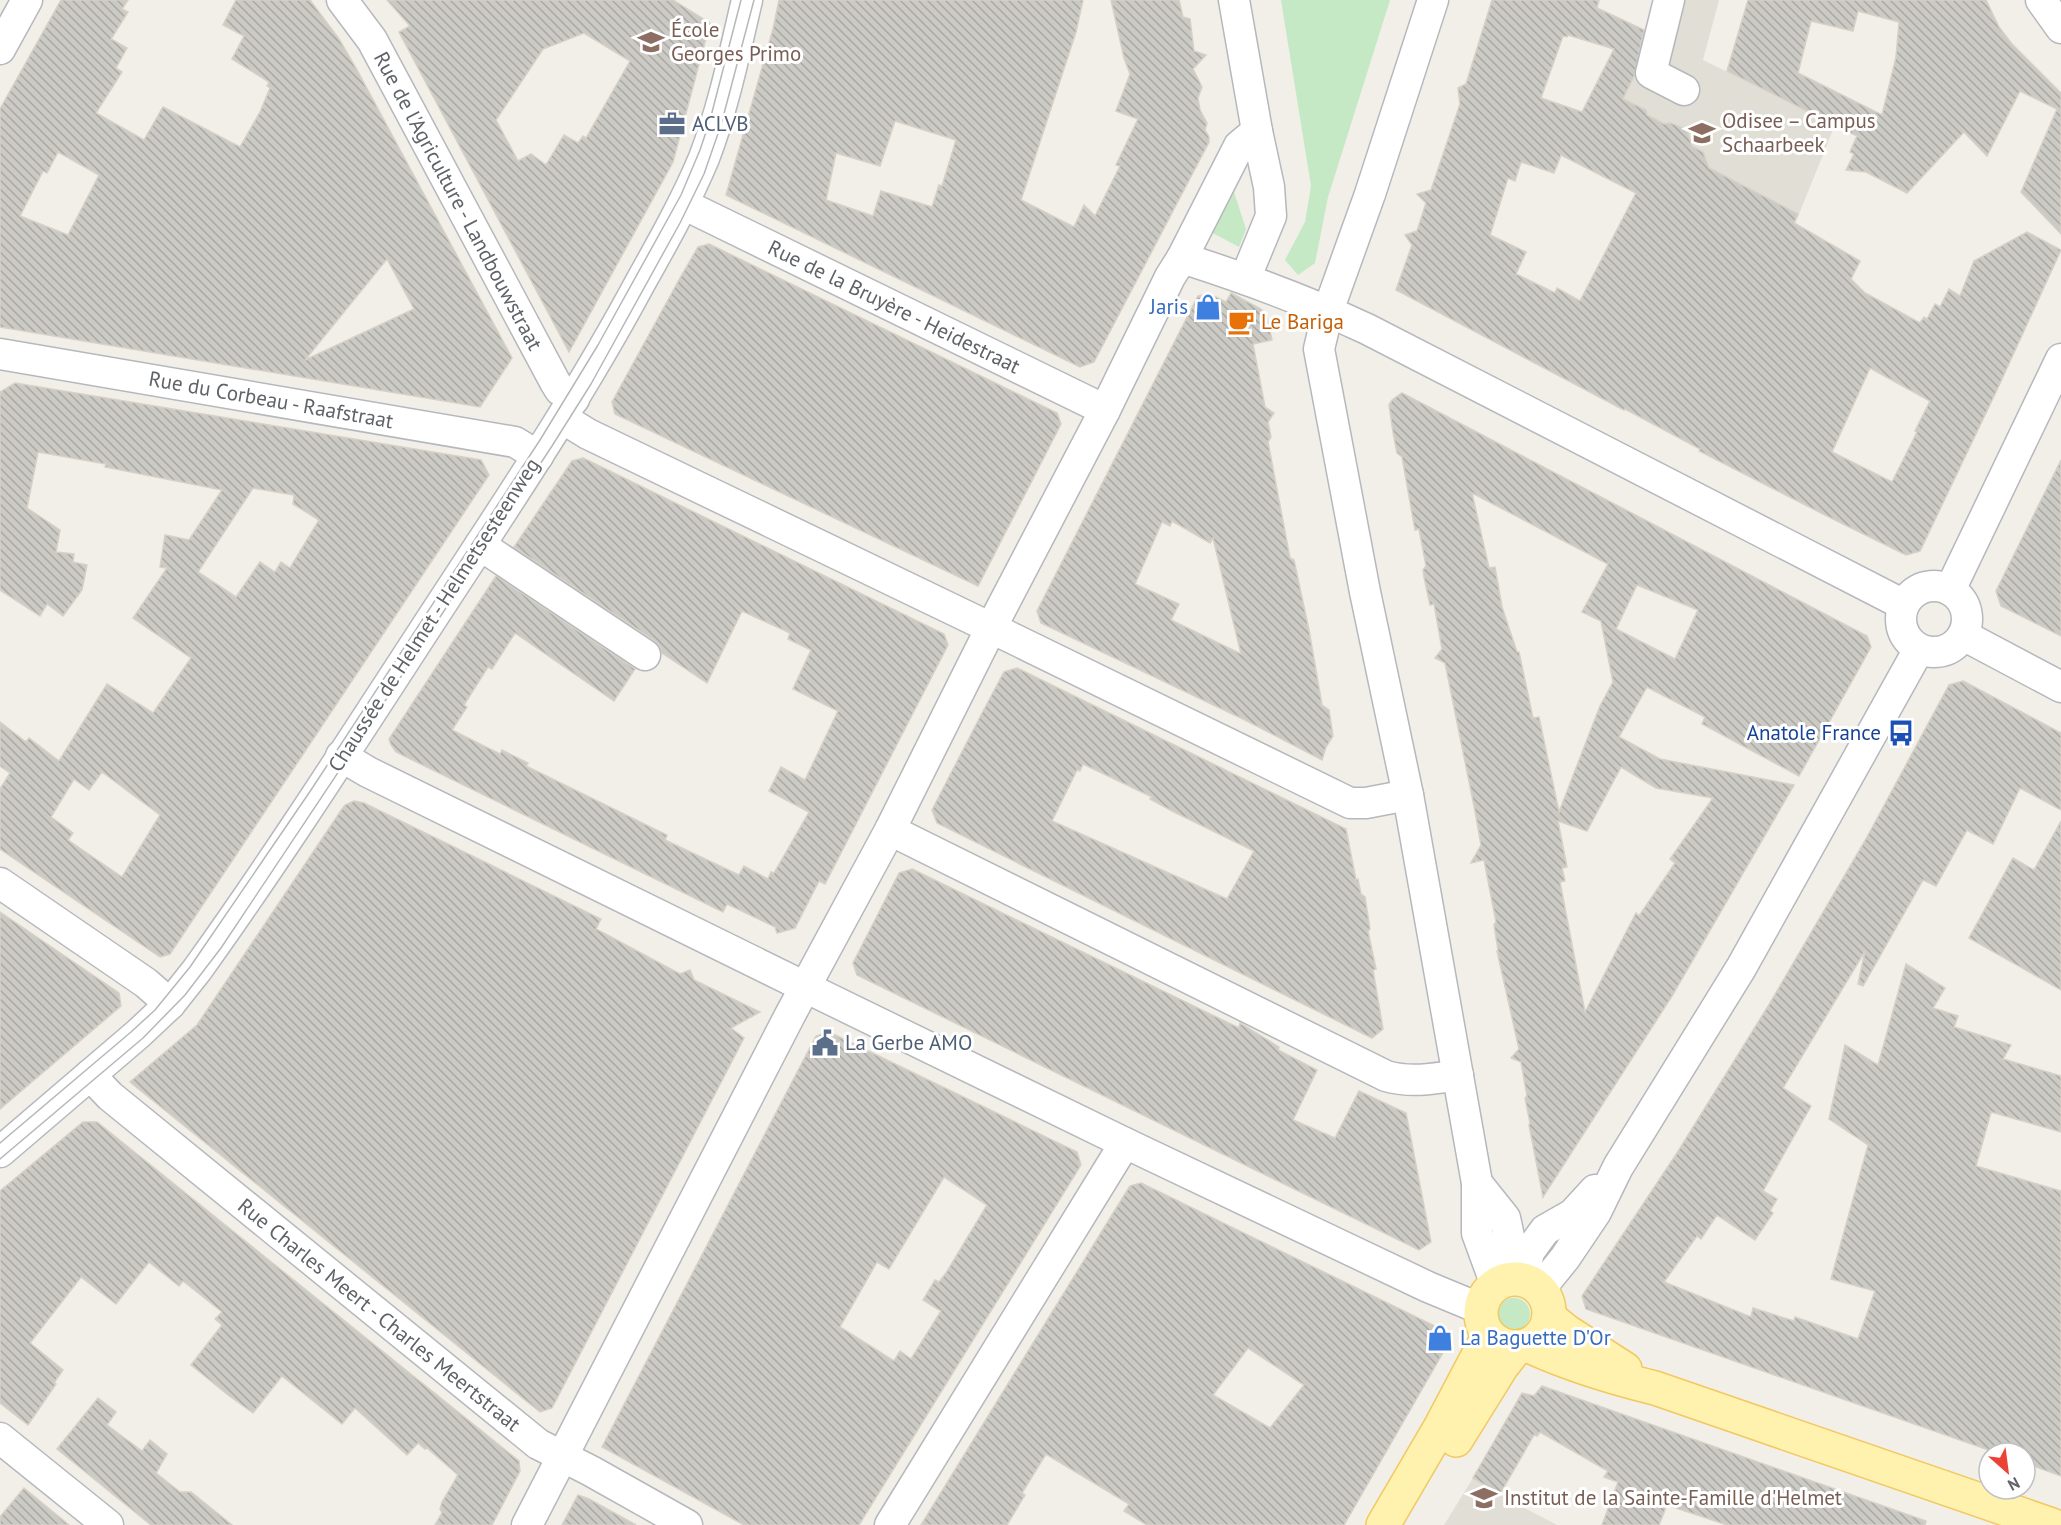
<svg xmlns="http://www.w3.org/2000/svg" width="2061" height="1525" font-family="'PT Sans',sans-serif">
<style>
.education{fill:#e1ded6}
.green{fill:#c5e8c5}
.building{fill:url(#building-back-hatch);stroke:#d6d1c6;stroke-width:1.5;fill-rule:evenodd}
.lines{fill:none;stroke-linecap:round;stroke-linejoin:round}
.minor-casing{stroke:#b5b8bc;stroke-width:33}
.major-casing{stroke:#f2c960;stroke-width:36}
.minor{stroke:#fff;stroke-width:30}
.major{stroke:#fff2af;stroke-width:33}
.tram{stroke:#b6b7b8;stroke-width:1.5}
.labels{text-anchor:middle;stroke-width:6;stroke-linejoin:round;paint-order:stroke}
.education-label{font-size:21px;fill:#785e54;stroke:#fff;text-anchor:start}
.service-label{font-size:21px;fill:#4e5e75;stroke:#fff;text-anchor:start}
.street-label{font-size:21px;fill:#5f6368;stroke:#fff}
.shop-label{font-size:21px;fill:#366cbe;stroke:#fff;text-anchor:end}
.food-label{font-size:21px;fill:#c56008;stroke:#fff;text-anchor:start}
.transit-label{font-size:21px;fill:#164399;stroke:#fff;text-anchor:end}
</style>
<defs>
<pattern id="building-back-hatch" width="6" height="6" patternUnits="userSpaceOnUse" patternTransform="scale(1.5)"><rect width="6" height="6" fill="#cccac5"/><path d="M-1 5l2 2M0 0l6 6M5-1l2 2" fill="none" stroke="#a9a8a4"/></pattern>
</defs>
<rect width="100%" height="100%" fill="#f1efe8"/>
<g class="education">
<path d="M1660 0H1719L1703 60 1835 125 1778 266 1589 169 1629 70 1636 72 1648 47Z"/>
<path d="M1473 1478 1515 1503 1557 1525H1444Z"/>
</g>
<g class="green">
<path d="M1281 0H1390L1328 197 1315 263 1298 275 1285 260 1305 222 1311 186Z"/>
<path d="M1232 186 1246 229 1239 247 1207 230Z"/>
<circle cx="1514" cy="1314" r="16"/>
</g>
<g class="building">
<path d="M61 0H128L122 9 128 12 111 39 127 48 116 68 122 72 96 113 144 140 163 107 240 147 260 112 270 88 267 86 269 82 232 59 244 36 223 25 236 0H310L339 39 356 68 512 358 480 407 0 327V109ZM58 152 99 175 68 235 20 216 43 171 47 173ZM387 259 414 309 305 360Z"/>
<path d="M387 0H673L710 23 673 162 569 352 399 32 410 26ZM584 33 630 61 586 138 583 136 578 143 564 135 546 165 531 154 518 161 496 120 543 49Z"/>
<path d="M779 0H1083L1076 32 1021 200 1074 227 1084 205 1095 216 1120 166 1116 165 1138 119 1116 111 1130 74 1124 58 1111 0H1179L1183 17 1190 19 1194 51 1206 55 1193 69 1202 87 1198 98 1200 110 1207 123 1205 130 1209 137V142L1094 362 1080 367 726 195 773 29ZM895 121 956 140 942 186 939 185 932 207 881 191 873 216 826 200 836 153 880 166Z"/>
<path d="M1492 0H1599L1597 8 1644 30 1634 76 1623 99 1646 110 1647 115 1664 124 1671 123 1687 130 1692 146 1703 152 1709 168 1798 214 1794 223 1860 261 1851 279 1865 293 1920 323 1924 317 1927 319 1935 304 1940 307 1949 289 1960 296 1974 261 2027 232 2061 250 1996 392 1920 551 1906 555 1831 518 1699 451 1700 449 1625 409 1624 410 1396 290 1412 245 1405 235 1417 231 1426 203 1417 194 1431 190 1460 104 1458 88 1466 84ZM1568 35 1614 49 1582 112 1541 98 1563 36 1567 37ZM1561 155 1636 193 1580 301 1557 288 1555 293 1516 274 1526 252 1490 235 1508 178 1515 181 1521 162 1554 173ZM1870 368 1930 401 1915 431 1917 432 1892 482 1832 452Z"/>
<path d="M1748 0H1986L1999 27 2012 44 2061 93V234L2021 192 2057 109 2020 91 1987 156 1964 132 1907 193 1866 172 1846 170 1854 154 1850 152 1857 136 1727 71ZM1858 11 1899 22 1896 57 1882 115 1798 73 1811 21 1853 31Z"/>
<path d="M709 244 1057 413 1061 424 978 586 615 414 612 402 680 278 698 247Z"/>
<path d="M1231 293 1261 309 1267 317 1272 340 1253 344 1265 407 1274 413 1268 422 1271 437 1268 442 1290 558 1294 560 1309 630 1322 705 1329 710 1333 736 1326 747 1322 760 1245 720 1041 623 1037 611 1198 296 1210 294 1226 302ZM1172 521 1210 543 1213 538 1241 654 1171 620 1179 604 1135 584 1162 522 1170 526Z"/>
<path d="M15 383 481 460 489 475 170 954 160 957 0 849V789L10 773 0 766V722L26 742 29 738 59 761 107 684 153 713 191 658 133 618 167 568 160 567 165 535 189 540 222 490 105 467 106 464 38 452 27 508 60 530 56 552 74 554 73 562 87 565 82 590 63 616 47 604 40 616 0 590V392ZM253 488 294 495 293 504 319 520 290 568 281 562 275 572 260 562 236 597 198 572ZM102 772 160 815 122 877 68 840 73 833 51 817 74 779 89 790Z"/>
<path d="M1402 393 1867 636 1871 647 1799 776 1702 724 1705 717 1647 687 1619 737 1660 759 1794 785 1672 996 1543 1197 1529 1125 1530 1123 1525 1098 1527 1096 1521 1062 1511 1058 1519 1049 1497 951 1498 950 1494 925 1496 922 1484 860 1471 863 1481 845 1475 811 1445 663 1435 658 1442 649 1434 604 1430 605 1424 577 1423 570 1426 566 1419 529 1415 530 1402 457 1397 453 1393 432 1389 405 1392 400ZM1472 493 1608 564 1582 612 1601 621 1613 682 1600 706 1559 812 1539 717 1533 718 1519 652H1517L1502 607 1495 567 1489 568ZM1637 585 1698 610 1675 659 1616 629ZM1621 767 1656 788 1713 798 1670 859 1675 863 1639 916 1636 913 1585 1012 1560 882 1565 881 1562 868 1567 867 1558 821 1587 831Z"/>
<path d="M583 458 944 634 948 645 825 884 819 881 795 928 777 933 775 927 727 904 723 912 396 752 391 745 389 739 496 576 635 669 614 701 515 633 492 669 488 667 464 705 467 707 452 730 500 754 502 750 528 763 526 766 667 835 665 840 739 875 744 866 768 879 771 872 774 873 809 812 769 791 781 767 805 780 838 711 793 689 811 650 788 639 790 633 742 611 707 683 662 653 660 647 655 641 514 547 572 461Z"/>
<path d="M2061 460V636L2001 606 1996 591Z"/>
<path d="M1017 668 1346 829 1356 880 1358 879 1361 894 1365 897 1370 929 1368 931 1376 969 1373 970 1383 1029 1372 1038 937 823 932 810 980 717 1004 672ZM1083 764 1152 797 1150 799 1172 811 1254 851 1227 899 1052 821 1077 770 1080 771Z"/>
<path d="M1963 681 2061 733V810L2020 788 1993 844 1967 830 1936 886 1923 880 1863 986 1858 984 1865 951 1783 1088 1811 1106 1763 1191 1777 1199 1770 1211 1773 1213 1755 1240 1717 1215 1701 1239 1697 1236 1664 1282 1751 1317 1753 1308 1794 1321 1795 1317 1858 1339 1875 1291 1831 1279 1868 1145 1829 1119 1845 1045 1878 1065 1906 964 1945 988 1933 1008 1958 1016 1954 1027 2011 1045 2003 1059 2061 1076V1132L1991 1112 1976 1166 2061 1191V1476L2025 1463V1453H1997L1586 1309 1582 1296 1677 1153 1770 1003 1866 839 1949 685Z"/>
<path d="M354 801 364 803 601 919 596 929 680 974 690 970 694 980 760 1012 731 1028 744 1038 552 1408 540 1412 130 1082 197 1025 342 809 345 805Z"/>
<path d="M2061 821V990L1969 938 2013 858 2034 870Z"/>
<path d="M912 869 1239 1028 1240 1023 1279 1047 1278 1050 1317 1070 1293 1120 1335 1138 1359 1091 1406 1113 1431 1242 1419 1250 857 975 853 963 899 873Z"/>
<path d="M0 912 119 993 121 1006 0 1109Z"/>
<path d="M829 1032 1077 1152 1081 1165 859 1525H744L602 1447 816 1036ZM944 1177 987 1205 946 1273 939 1282 935 1280 923 1300 941 1311 911 1359 900 1351 894 1361 840 1327 877 1262 889 1269Z"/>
<path d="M83 1122H97L519 1461 520 1471 492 1525H435L442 1513 440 1509 442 1502 458 1475 427 1448 425 1449 418 1443 407 1455 355 1408 342 1424 282 1376 253 1413 228 1395 191 1365 222 1325 215 1319 222 1312 183 1281 179 1286 149 1262 116 1304 81 1277 30 1343 63 1370 54 1383 56 1384 28 1425 0 1403V1191Z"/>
<path d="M1141 1183 1445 1331 1448 1344 1344 1525H1147L1124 1511 1129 1504 1046 1454 1022 1493 1025 1495 1007 1525H921L1115 1210 1130 1186ZM1248 1348 1304 1385 1270 1428 1213 1395Z"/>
<path d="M1542 1386 1926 1521 1925 1525H1727L1667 1505 1659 1525H1602L1618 1482 1604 1477 1608 1471 1540 1432 1537 1436 1534 1435 1500 1494 1473 1478 1522 1393 1534 1396Z"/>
<path d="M98 1398 116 1412 107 1425 142 1451 150 1440 167 1454 156 1473 180 1492H191L232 1525H151L57 1449Z"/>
<path d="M24 1488 69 1525H0V1517Z"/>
<path d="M578 1495 589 1499 636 1525H562Z"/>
</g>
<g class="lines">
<g class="minor-casing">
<g id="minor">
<path d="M342 0 372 40 555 382 560 390 574 399"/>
<path d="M1234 0 1257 131 1269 187 1271 216 1245 279"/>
<path d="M1433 0 1370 194 1328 311 1319 349 1365 592 1408 795 1477 1183V1233L1496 1285"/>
<path d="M1669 0 1651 73 1684 90"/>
<path d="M2041 0 2061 28"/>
<path d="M0 49 27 0"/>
<path d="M683 204 1105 410"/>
<path d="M1182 258C1245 278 1307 301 1367 329L1904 605"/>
<path d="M0 354 515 442 538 456"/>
<path d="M562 418 588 434 1018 641 1350 803H1366L1408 795"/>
<path d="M480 545 645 655"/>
<circle cx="1934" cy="619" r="33"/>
<path d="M1950 590 2061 359"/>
<path d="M1963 635 2061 687"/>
<path d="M341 756 368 772 805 987 1125 1143 1428 1287 1481 1309"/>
<path d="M890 830 1386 1076C1410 1083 1433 1079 1458 1075"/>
<path d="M0 883 146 983 170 1004"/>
<path d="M90 1075 110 1096 538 1444 591 1471 687 1525"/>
<path d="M0 1152 138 1034 170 1004 197 970C283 850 363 724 444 600 512 496 581 393 640 283 663 242 686 201 704 158 723 109 735 51 747 0"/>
<path d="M1477 1183 1505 1218 1518 1279"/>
<path d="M1523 1279 1529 1252 1545 1230 1573 1214 1595 1190"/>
<path d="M1540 1289 1565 1258 1596 1212 1618 1167 1741 968 1919 649"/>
<path d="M0 1438 108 1525"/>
<path d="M527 1525 790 1015 890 830 991 628 1105 410 1170 277 1182 258 1239 146 1257 131"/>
<path d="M890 1525 1125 1143"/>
</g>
</g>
<g class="major-casing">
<g id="major">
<circle cx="1515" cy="1313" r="34"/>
<path d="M1549 1317 1566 1331 1625 1369"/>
<path d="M1527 1345C1568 1364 1610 1377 1655 1388L2052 1525"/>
<path d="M1456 1440 1502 1366 1517 1347"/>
<path d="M1383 1525 1441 1426 1489 1335"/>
</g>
</g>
<use href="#minor" class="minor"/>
<use href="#major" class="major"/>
<g class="tram">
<path d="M0 1143 131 1032 155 1010 190 967 311 790 540 440 598 345 681 195 700 150 710 120 741 0"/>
<path d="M0 1159 143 1038 185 995 221 948 351 753 552 446 591 384 680 223 704 174 721 125 754 0"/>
</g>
</g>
<defs>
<g id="school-bare" transform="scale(2.07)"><path d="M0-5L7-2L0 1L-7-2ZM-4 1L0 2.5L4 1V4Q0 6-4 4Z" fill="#8d6e63" stroke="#fff" stroke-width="2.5" paint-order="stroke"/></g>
<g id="office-bare" transform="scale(2.07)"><path d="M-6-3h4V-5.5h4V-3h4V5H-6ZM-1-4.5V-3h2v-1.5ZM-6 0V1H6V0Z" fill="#5c6f8a" stroke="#fff" stroke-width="2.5" paint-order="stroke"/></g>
<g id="university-bare" transform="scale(2.07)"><path d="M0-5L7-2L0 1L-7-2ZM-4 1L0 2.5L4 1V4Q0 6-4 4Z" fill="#8d6e63" stroke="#fff" stroke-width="2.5" paint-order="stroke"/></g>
<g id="shop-bare" transform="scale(2.07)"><path d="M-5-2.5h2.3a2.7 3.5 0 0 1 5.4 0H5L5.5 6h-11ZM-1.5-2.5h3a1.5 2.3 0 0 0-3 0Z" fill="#3f7fe0" stroke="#fff" stroke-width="2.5" paint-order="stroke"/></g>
<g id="cafe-bare" transform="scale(2.07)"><path d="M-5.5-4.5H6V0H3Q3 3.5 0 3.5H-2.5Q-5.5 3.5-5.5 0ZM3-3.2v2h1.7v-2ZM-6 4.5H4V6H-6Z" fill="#e8710a" stroke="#fff" stroke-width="2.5" paint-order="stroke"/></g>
<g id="bus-bare" transform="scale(2.07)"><path d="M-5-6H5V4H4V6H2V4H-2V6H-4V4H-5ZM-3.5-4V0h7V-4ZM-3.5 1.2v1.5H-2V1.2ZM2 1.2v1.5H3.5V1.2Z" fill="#1a4fb4" stroke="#fff" stroke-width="2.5" paint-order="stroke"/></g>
<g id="civic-bare" transform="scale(2.07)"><path d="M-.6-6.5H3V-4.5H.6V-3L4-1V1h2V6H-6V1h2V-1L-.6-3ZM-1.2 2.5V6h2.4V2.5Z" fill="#5c6f8a" stroke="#fff" stroke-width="2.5" paint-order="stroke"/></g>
</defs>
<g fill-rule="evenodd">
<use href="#school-bare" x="651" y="42"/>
<use href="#office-bare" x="672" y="124"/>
<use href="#university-bare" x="1702" y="133"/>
<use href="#shop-bare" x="1208" y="307"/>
<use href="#cafe-bare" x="1241" y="322"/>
<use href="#bus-bare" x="1901" y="733"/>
<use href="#civic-bare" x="825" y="1043"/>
<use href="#shop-bare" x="1440" y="1338"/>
<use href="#school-bare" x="1484" y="1498"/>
</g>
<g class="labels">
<g class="education-label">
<text x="671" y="37">École<tspan x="671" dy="24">Georges Primo</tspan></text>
<text x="1722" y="128">Odisee – Campus<tspan x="1722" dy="24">Schaarbeek</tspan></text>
<text x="1504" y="1505">Institut de la Sainte-Famille d'Helmet</text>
</g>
<g class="service-label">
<text x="692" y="131">ACLVB</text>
<text x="845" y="1050">La Gerbe AMO</text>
</g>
<g class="street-label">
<text transform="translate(458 201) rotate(62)" y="7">Rue de l'Agriculture - Landbouwstraat</text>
<text transform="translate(894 307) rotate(26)" y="7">Rue de la Bruyère - Heidestraat</text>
<text transform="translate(271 400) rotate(10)" y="7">Rue du Corbeau - Raafstraat</text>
<text transform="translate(434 615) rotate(-57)" y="7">Chaussée de Helmet - Helmetsesteenweg</text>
<text transform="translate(379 1315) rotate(39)" y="7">Rue Charles Meert - Charles Meertstraat</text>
</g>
<g class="shop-label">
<text x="1188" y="314">Jaris</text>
<text x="1460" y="1345" text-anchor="start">La Baguette D'Or</text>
</g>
<g class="food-label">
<text x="1261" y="329">Le Bariga</text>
</g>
<g class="transit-label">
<text x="1881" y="740">Anatole France</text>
</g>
</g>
<g transform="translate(2007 1471) rotate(152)"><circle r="28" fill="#ffffff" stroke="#bfc1c3" stroke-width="1.5"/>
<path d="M0-4.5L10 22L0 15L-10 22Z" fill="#ea4335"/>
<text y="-9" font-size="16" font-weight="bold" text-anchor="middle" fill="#5f6368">N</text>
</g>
</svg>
